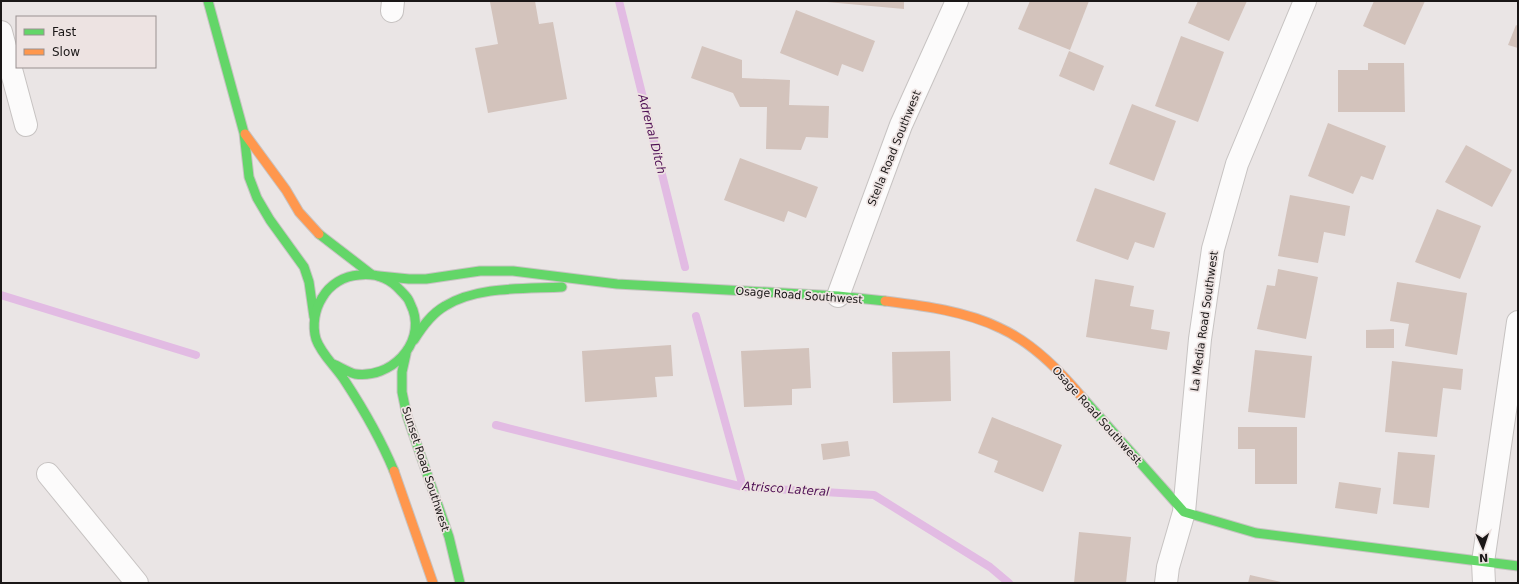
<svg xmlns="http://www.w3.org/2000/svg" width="1519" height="584" font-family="'DejaVu Sans',sans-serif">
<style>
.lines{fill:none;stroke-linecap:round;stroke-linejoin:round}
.stream{stroke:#e2bbe3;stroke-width:8}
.building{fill:#d3c3bc}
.street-casing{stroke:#c7c3c2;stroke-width:24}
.fast-casing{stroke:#c7c3c2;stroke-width:11}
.slow-casing{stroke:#c7c3c2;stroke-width:11}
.street{stroke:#fcfbfb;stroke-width:22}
.fast{stroke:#63d668;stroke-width:9}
.slow{stroke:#ff974d;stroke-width:9}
.labels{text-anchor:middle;stroke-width:3.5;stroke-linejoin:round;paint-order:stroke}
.street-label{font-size:11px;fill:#1a1717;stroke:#ede3e2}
.water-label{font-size:12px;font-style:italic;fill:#4f1055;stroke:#ede3e2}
</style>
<rect width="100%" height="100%" fill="#eae5e5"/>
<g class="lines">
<g class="stream">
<path d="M619 1 685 267"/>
<path d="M1 295 196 355"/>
<path d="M696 316 743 487"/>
<path d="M496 425 743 487 874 495 990 567 1009 583"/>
</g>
</g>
<g class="building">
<path d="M497 1H535L539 24 553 22 567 99 488 113 475 48 498 44 490 2Z"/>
<path d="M827 1H904V9L827 2Z"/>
<path d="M1030 1H1089L1070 50 1018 29Z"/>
<path d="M1198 1H1247L1229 41 1188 23Z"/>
<path d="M1374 1H1425L1405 45 1363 26Z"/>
<path d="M796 10 875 41 863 72 842 64 838 76 780 53Z"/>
<path d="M1516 25 1518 26V48L1508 45Z"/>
<path d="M1181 36 1224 52 1198 122 1155 106Z"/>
<path d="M702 46 742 60V78L790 80 789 105 829 106 828 138 806 137 801 150 766 149 767 107H740L733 93 691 78Z"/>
<path d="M1069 51 1104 66 1094 91 1059 76Z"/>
<path d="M1368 63H1404L1405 112H1338V70H1368Z"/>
<path d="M1132 104 1176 121 1154 181 1109 164Z"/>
<path d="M1328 123 1386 146 1373 180 1361 176 1353 194 1308 176Z"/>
<path d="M1466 145 1512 170 1492 207 1445 182Z"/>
<path d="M740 158 818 187 806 218 788 211 784 222 724 200Z"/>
<path d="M1095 188 1166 213 1154 248 1135 242 1128 260 1076 241Z"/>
<path d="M1290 195 1350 206 1345 236 1324 232 1318 263 1278 256Z"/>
<path d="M1437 209 1481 226 1460 279 1415 262Z"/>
<path d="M1278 269 1318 277 1306 339 1257 329 1267 285 1275 286Z"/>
<path d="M1095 279 1134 286 1130 306 1154 310 1151 329 1170 332 1167 350 1086 337Z"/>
<path d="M1397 282 1467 293 1457 355 1405 346 1409 324 1390 321Z"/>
<path d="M1394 329V348H1366V330Z"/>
<path d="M671 345 673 376 655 377 657 397 585 402 582 351Z"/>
<path d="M809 348 811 388 792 389V405L744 407 741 351Z"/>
<path d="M1255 350 1312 356 1305 418 1248 412Z"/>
<path d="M950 351 951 401 893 403 892 352Z"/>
<path d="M1392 361 1463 369 1461 390 1443 388 1437 437 1385 432Z"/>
<path d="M992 417 1062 445 1043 492 994 472 998 461 978 453Z"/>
<path d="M1238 427H1297V484H1255V449H1238Z"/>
<path d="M848 441 850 456 823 460 821 444Z"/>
<path d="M1398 452 1435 455 1429 508 1393 504Z"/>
<path d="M1339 482 1381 488 1377 514 1335 508Z"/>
<path d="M1079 532 1131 537 1126 583H1074Z"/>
<path d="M1250 575 1281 582V583H1248Z"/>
</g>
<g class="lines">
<g class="street-casing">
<g id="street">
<path d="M392 11 393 1"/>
<path d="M1 32 26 125"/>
<path d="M838 296 901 125 957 1"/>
<path d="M48 474 137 583"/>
<path d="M1166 583 1168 567 1184 512 1200 339 1213 249 1237 164 1305 1"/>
<path d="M1484 583 1483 562 1518 322"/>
</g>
</g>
<g class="fast-casing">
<g id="fast">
<path d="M208 1 244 133 249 177 257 198 270 220 304 267 309 282 314 317"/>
<path d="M319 234 371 274"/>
<path d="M379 276 409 279H426L480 271H513L617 284 838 296 885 301"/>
<path d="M414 340C422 327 431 314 445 306 477 286 525 289 562 287"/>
<path d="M406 354 402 372V392L407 416 449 537 460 583"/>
<path d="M333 364C340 367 348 372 355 374 390 379 425 345 413 310 411 306 410 302 408 299 406 296 403 293 400 290 389 278 375 273 359 275 344 276 330 284 322 298 315 309 312 325 316 339 321 354 336 367 345 381 364 410 381 440 394 471"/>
<path d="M1081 396 1184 512 1256 533 1518 566"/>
</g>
</g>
<g class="slow-casing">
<g id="slow">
<path d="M245 134 286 190 299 212 319 234"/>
<path d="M885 301C924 306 965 311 1000 328 1031 342 1060 371 1081 396"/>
<path d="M394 471 433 583"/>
</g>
</g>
<use href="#street" class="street"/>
<use href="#fast" class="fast"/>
<use href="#slow" class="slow"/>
</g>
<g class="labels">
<g class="street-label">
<text transform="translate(894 148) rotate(-68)" y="4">Stella Road Southwest</text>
<text transform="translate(799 295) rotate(4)" y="4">Osage Road Southwest</text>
<text transform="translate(1204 321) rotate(-82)" y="4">La Media Road Southwest</text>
<text transform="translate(1097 415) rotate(48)" y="4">Osage Road Southwest</text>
<text transform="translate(426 469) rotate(72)" y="4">Sunset Road Southwest</text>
</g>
<g class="water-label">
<text transform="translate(652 134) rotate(76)" y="4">Adrenal Ditch</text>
<text transform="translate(786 489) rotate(4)" y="4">Atrisco Lateral</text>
</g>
</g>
<rect width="1519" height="584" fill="none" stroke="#1a1717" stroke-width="4"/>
<rect x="16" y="16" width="140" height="52" fill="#ede3e2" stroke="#999191"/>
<rect x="24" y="29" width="20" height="6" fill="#63d668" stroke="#999191"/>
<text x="52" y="36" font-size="12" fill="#1a1717">Fast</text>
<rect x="24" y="49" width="20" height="6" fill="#ff974d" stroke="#999191"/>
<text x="52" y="56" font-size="12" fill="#1a1717">Slow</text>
<g transform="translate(1483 548) rotate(177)" stroke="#ede3e2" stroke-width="3" paint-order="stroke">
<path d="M0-3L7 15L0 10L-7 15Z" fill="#1a1717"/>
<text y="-6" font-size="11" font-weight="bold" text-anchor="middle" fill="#1a1717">N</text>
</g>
</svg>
